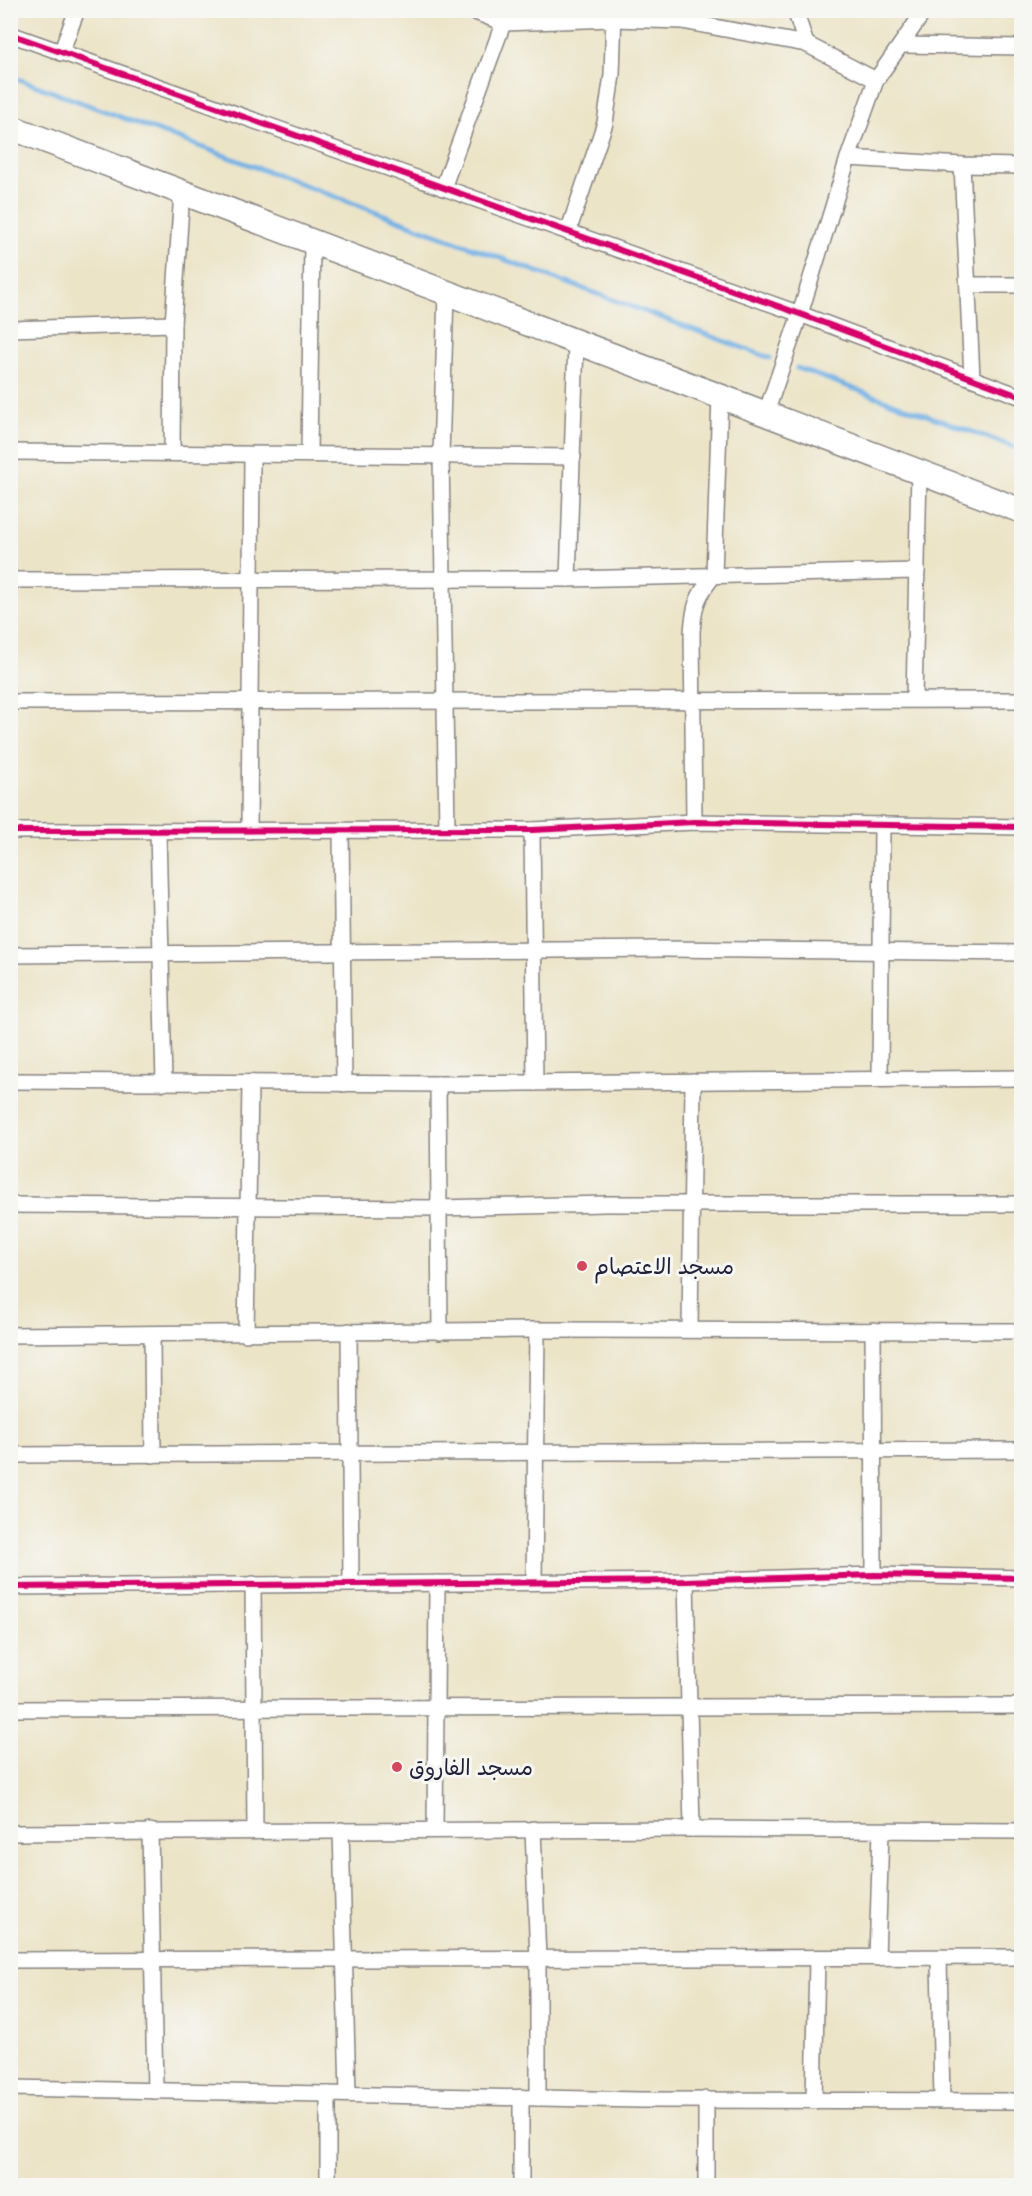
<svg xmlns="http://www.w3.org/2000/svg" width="1032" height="2196" font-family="Mynerve,'Playpen Sans Arabic',sans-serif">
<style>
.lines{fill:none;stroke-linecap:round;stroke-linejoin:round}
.stream{stroke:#72b1e5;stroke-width:5}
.street-casing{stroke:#878381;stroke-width:18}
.primary-casing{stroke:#878381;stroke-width:27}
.street{stroke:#fff;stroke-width:15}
.primary{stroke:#fff;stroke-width:24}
.cycleway-casing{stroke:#f6f6f2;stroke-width:10}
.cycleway{stroke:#d6006c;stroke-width:6}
.poi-dot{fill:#d1495b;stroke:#f6f6f2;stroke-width:2}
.labels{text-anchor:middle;stroke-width:6;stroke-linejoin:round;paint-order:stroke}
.poi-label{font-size:22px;fill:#22223b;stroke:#f6f6f2;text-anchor:start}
</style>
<rect width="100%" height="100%" fill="#f6f6f2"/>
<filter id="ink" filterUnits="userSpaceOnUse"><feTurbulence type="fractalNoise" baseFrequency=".0167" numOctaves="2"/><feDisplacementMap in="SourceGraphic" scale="12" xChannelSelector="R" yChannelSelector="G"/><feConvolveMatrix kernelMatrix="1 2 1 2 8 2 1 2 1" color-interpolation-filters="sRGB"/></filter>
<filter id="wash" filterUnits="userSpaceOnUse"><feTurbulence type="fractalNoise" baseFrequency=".008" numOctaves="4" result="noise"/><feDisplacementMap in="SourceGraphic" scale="24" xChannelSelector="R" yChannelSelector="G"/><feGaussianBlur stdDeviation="1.35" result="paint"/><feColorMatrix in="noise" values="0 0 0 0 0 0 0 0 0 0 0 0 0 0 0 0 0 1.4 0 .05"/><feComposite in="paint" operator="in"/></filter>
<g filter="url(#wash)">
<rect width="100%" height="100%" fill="#ece4c7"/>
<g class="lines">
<g class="stream">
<path d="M10 76 770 358"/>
<path d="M797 368 1022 450"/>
</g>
</g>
</g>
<g filter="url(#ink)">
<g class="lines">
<g class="street-casing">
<g id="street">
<path d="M470 10 504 23 613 19 682 21 806 44"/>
<path d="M795 10 806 44 876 80"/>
<path d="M10 34 800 314 1022 397"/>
<path d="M903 45 1022 47"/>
<path d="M61 53 77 10"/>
<path d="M848 158 962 165 1022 166"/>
<path d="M962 165 972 378"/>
<path d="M443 188 508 10"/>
<path d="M568 232 605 123 612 75 614 10"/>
<path d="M969 285H1022"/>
<path d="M446 294 441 455 447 830"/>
<path d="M10 329 173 324"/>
<path d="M766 413 800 314 848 158 876 80 925 10"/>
<path d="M10 452 573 457"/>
<path d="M172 453 173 324 182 192"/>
<path d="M309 454 312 243"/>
<path d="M568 579 576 343"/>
<path d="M10 580 568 579 917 571"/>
<path d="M914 699 919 471"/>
<path d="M10 702 1022 700"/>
<path d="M694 822 692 632C694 605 697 596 714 575L720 396"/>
<path d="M341 830 344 1084"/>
<path d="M532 830 535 1083"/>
<path d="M10 831 532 830 694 822 1022 827"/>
<path d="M158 831 164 1083"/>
<path d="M249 831 252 455"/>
<path d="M10 955 666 949 1022 953"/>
<path d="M880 1078 882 824"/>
<path d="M10 1081 438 1084 1022 1078"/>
<path d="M438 1084 440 1332"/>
<path d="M10 1205 439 1208 605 1204H1022"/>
<path d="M690 1330 693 1081"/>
<path d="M873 1330 874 1575"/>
<path d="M349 1331 351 1583"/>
<path d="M152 1334 153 1455"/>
<path d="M246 1334 250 1083"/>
<path d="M10 1335 537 1330 1022 1331"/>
<path d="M10 1455 1022 1450"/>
<path d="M534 1581 537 1330"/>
<path d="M686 1581 692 1829"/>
<path d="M253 1584 255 1830"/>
<path d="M10 1587 686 1581 874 1575 1022 1578"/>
<path d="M10 1709 1022 1706"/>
<path d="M533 1829 538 1960V2098"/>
<path d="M341 1830 348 2094"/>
<path d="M435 1830 437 1583"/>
<path d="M150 1831 155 2091"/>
<path d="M10 1833 692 1829 1022 1831"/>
<path d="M877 1958 881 1831"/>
<path d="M939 1959 942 2101"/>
<path d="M10 1960 1022 1957"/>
<path d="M10 2088 641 2100 1022 2101"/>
<path d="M521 2097V2186"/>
<path d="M814 2101 817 1959"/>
<path d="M328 2186V2094"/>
<path d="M706 2186V2099"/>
</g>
</g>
<g class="primary-casing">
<path id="primary" d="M10 127 1022 511"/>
</g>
<use href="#street" class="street"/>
<use href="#primary" class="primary"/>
<g class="cycleway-casing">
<g id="cycleway">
<path d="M10 34 800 314 1022 397"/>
<path d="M10 831 532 830 694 822 1022 827"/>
<path d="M10 1587 686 1581 874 1575 1022 1578"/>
</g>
</g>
<use href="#cycleway" class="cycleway"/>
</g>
</g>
<g class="poi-dot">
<circle cx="582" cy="1266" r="6"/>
<circle cx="397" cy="1767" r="6"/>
</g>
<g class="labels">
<g class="poi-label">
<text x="594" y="1274">مسجد الاعتصام</text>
<text x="409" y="1775">مسجد الفاروق</text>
</g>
</g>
<rect width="1032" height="2196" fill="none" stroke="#f6f6f2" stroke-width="36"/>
</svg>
